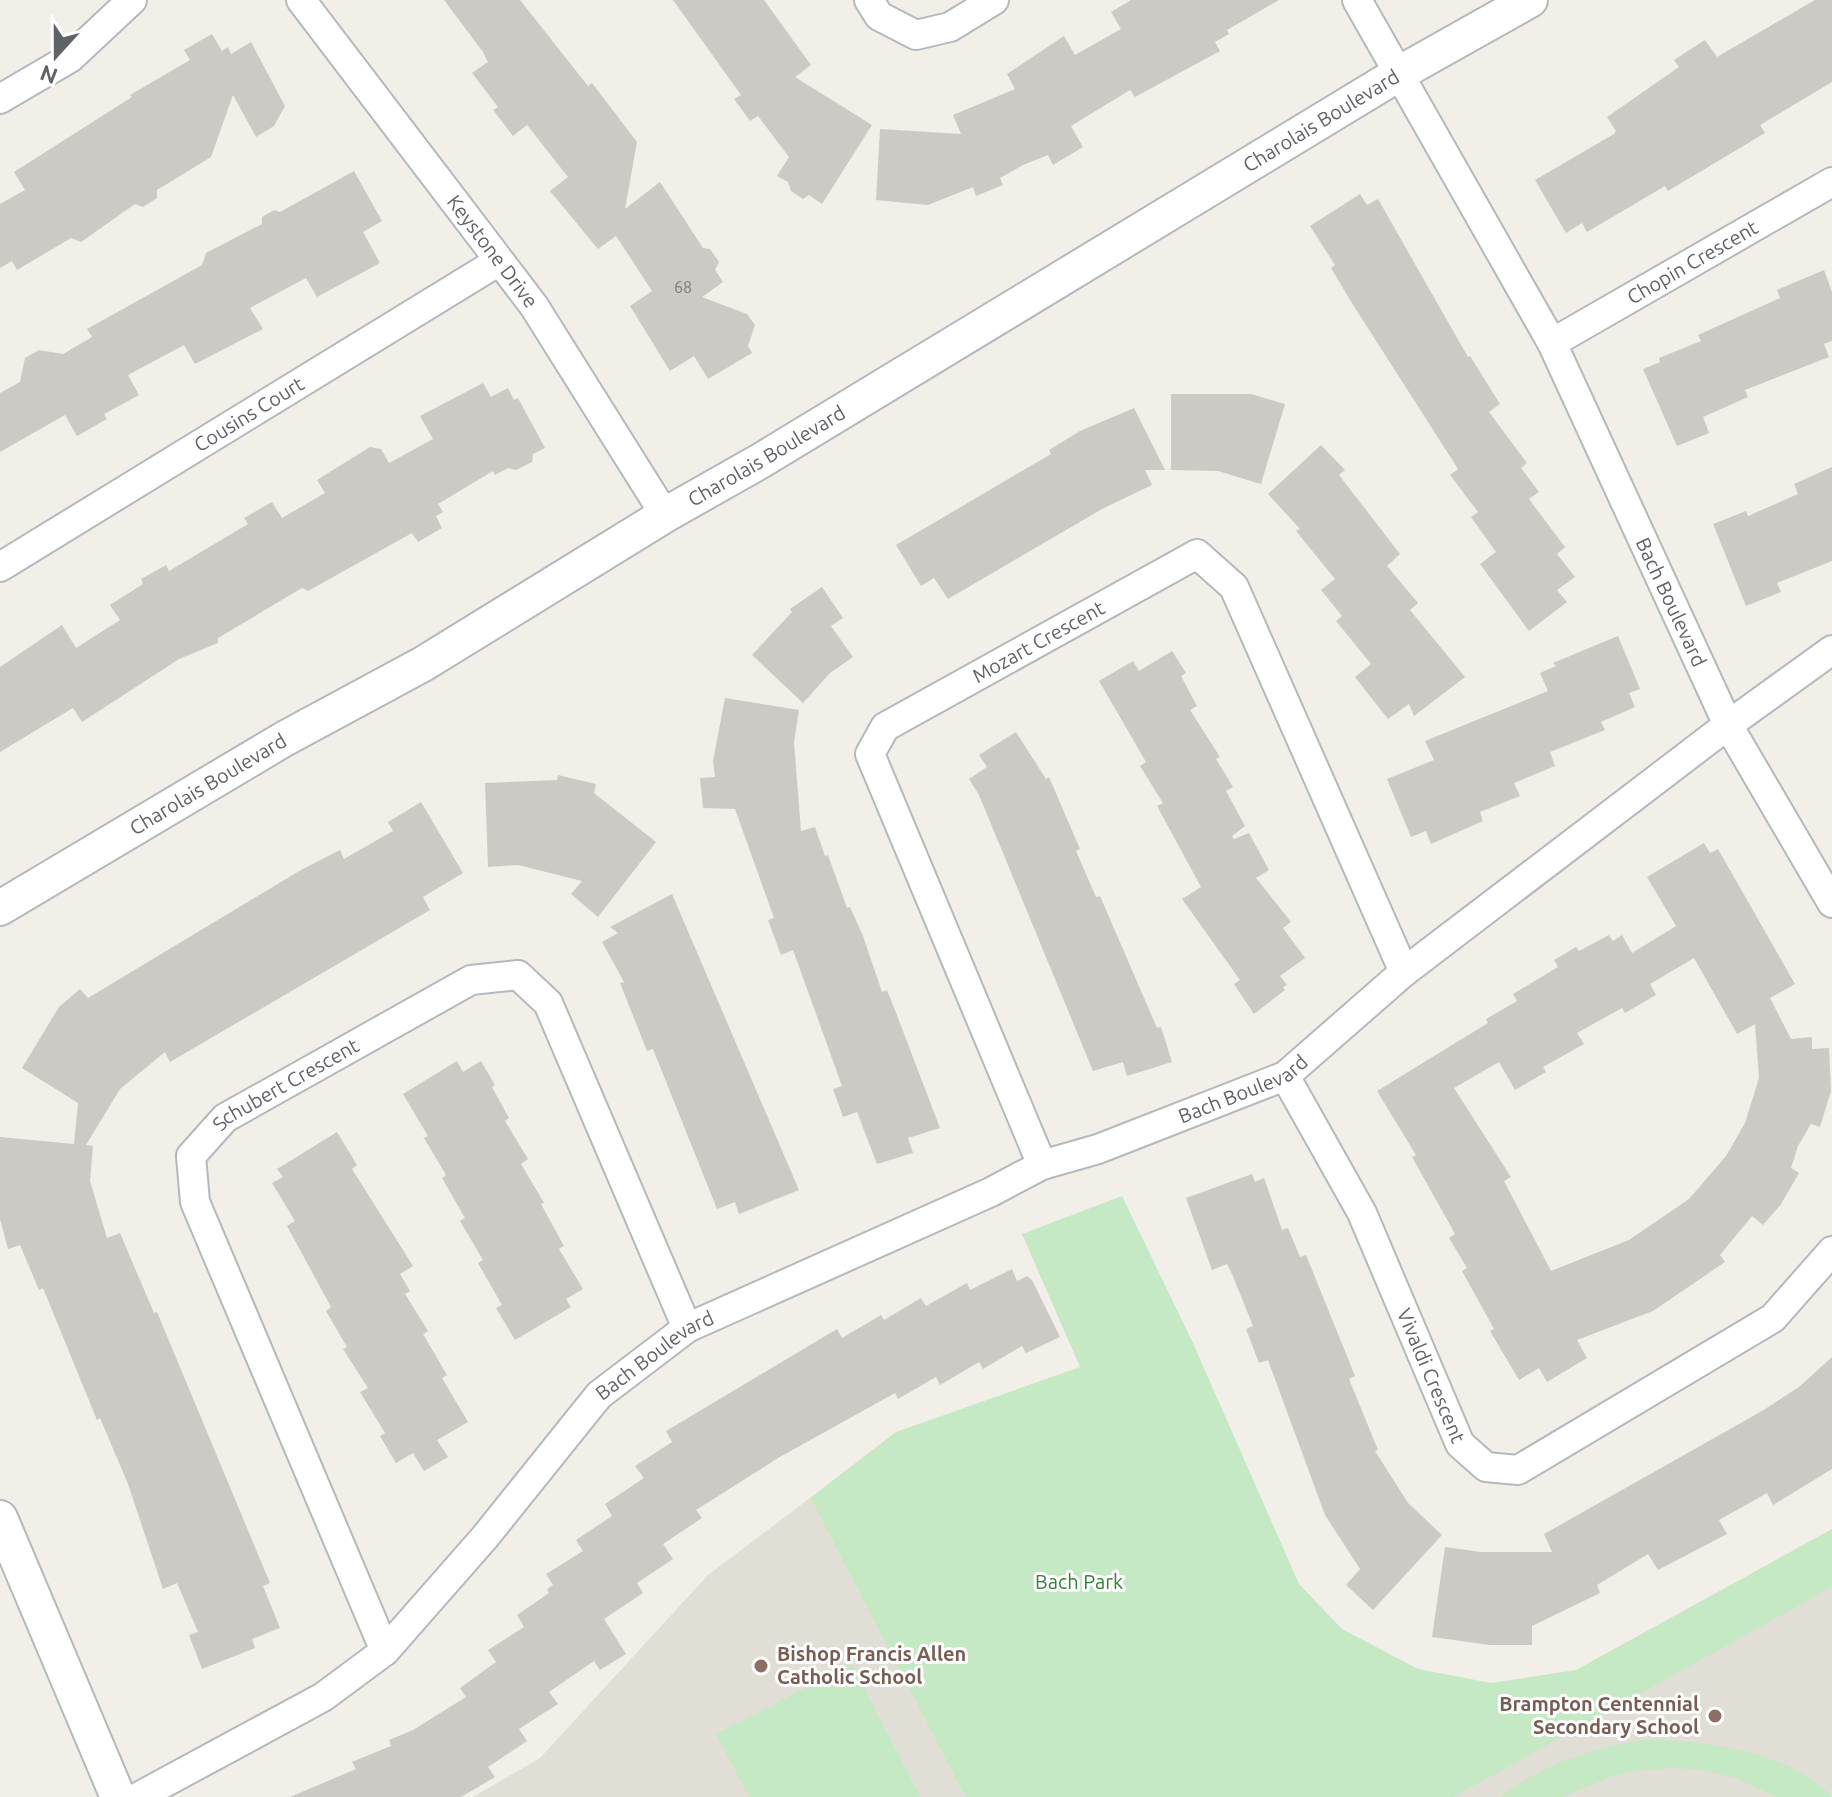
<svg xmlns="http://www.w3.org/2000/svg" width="1832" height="1797" font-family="Ubuntu,sans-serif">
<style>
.education{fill:#e1ded6}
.green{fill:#c5e8c5}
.building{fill:#cccac5;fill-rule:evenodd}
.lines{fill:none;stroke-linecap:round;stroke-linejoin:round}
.minor-casing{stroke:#b5b8bc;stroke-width:32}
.tertiary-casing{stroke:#b5b8bc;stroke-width:38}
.minor{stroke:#fff;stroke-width:28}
.tertiary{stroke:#fff;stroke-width:34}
.education-dot{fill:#8d6e63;stroke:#fff;stroke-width:3}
.labels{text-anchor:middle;stroke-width:6;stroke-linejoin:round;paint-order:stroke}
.number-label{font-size:16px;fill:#7a7d7f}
.street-label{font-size:20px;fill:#5f6368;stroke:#fff}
.park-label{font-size:20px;fill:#348238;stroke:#fff}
.education-label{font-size:20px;font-weight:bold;fill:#785e54;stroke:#fff;text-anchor:start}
</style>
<rect width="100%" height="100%" fill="#f1efe8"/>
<g class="education">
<path d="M810 1498 965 1797H473L540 1758 708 1575Z"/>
<path d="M1832 1586V1797H1454L1713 1651Z"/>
</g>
<g class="green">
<path d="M1122 1196 1192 1341 1299 1584 1342 1629 1418 1669 1491 1683 1576 1670 1832 1529V1587L1454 1797H965L810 1498 896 1432 1080 1367 1022 1234Z"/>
<path d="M852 1664 920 1797H749L716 1734Z"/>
<path d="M1649 1739C1705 1741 1793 1752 1832 1797H1777L1736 1778 1704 1770 1674 1768 1640 1770 1610 1777 1564 1797H1501C1544 1762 1595 1748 1649 1739Z"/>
</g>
<g class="building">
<path d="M444 0H520L588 86 592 83 637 142 625 209 660 182 703 248 710 249 719 262 715 270 723 282 702 297 747 314 755 325 748 346 752 353 708 379 694 356 670 371 630 306 652 291 616 236 598 249 550 191 568 177 527 125 513 136 493 110 498 107 472 73 488 62 483 52Z"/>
<path d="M673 0H764L811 65 795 77 872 125 822 204 809 195 803 199 791 191 788 182 777 176 789 157 758 116 750 121 734 99 741 95Z"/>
<path d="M1131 0H1279L1227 30 1229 34 1215 42 1220 51 1135 97 1130 90 1071 126 1083 147 1053 165 1048 155 1023 165 1000 178 1003 185 976 196 973 187 928 205 876 200 880 129 961 134 953 115 1015 89 1007 74 1064 36 1075 55 1121 29 1111 12Z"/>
<path d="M1815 0H1832V82L1760 125 1765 133 1668 191 1665 186 1587 232 1582 223 1566 233 1535 180 1614 134 1616 131 1607 117 1679 67 1674 60 1705 40 1717 57Z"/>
<path d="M212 34 222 51 228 47 231 54 251 42 285 106 274 126 256 137 233 95 211 157 157 190V198L143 207 135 204 81 242 71 238 17 270 12 261 0 268V204L25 190 14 172 132 97 130 95 190 60 184 50Z"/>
<path d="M354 171 382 221 363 232 380 263 317 297 306 278 250 308 263 329 195 364 184 345 128 375 139 395 104 414 107 419 77 436 65 415 0 452V393L20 382 25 358 39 350 63 354 92 337 87 329 202 265 206 253 262 224V217L274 210 280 212Z"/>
<path d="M1360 194 1367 205 1378 199 1468 357 1470 356 1500 404 1489 412 1527 463 1521 468 1539 492 1529 499 1565 547 1557 554 1575 577 1557 590 1567 602 1529 631 1480 564 1496 552 1471 517 1478 512 1450 475 1458 469 1350 300 1331 268 1335 265 1310 226Z"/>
<path d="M1824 270 1832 292V341L1824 344 1829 357 1745 390 1748 397 1703 417 1709 433 1677 446 1643 369 1660 362 1659 358 1701 341 1698 335 1780 298 1777 290Z"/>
<path d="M483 383 491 397 508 388 514 400 518 398 545 448 533 454 532 462 516 470 508 468 495 475 493 471 438 504 443 512 436 516 442 528 418 542 412 533 308 591 302 588 218 638V643L179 659 82 722 73 708 0 752V667L62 625 76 648 120 620 110 605 143 584 141 579 166 565 169 571 248 524 244 518 272 502 282 518 325 493 317 480 370 447 381 449 389 463 433 439 420 416Z"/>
<path d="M1171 394H1251L1285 404 1261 484 1218 471 1171 470Z"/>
<path d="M1134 408 1165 470H1145L1152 485 1102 509 948 599 934 578 921 586 896 545 1051 454 1049 450 1080 431Z"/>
<path d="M1321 445 1345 470 1339 475 1400 554 1387 566 1418 603 1410 610 1465 677 1414 716 1409 704 1388 719 1355 677 1371 664 1336 621 1342 616 1321 590 1335 579 1296 531 1300 529 1268 494Z"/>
<path d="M1832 467V561L1777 583 1781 592 1746 606 1713 524 1746 511 1748 516 1798 494 1794 484Z"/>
<path d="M822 587 843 618 831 626 853 657 830 673 803 703 752 655 792 612 790 609Z"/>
<path d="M1618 636 1640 689 1629 693 1635 707 1601 722 1605 730 1550 752 1555 766 1514 783 1520 796 1480 812 1483 821 1431 844 1426 831 1411 837 1387 779 1434 760 1425 741 1548 691 1540 673 1556 666 1553 663Z"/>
<path d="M1172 651 1186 673 1181 676 1197 706 1190 710 1220 757 1216 759 1233 787 1226 791 1245 826 1232 836 1234 839 1249 833 1269 870 1256 878 1291 922 1283 928 1305 958 1280 976 1287 985 1283 987 1285 990 1254 1014 1234 984 1240 980 1182 899 1201 887 1157 806 1163 803 1140 766 1146 762 1099 681 1133 661 1139 671Z"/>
<path d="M725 698 799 710 794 742 801 831 815 827 825 856 828 855 847 908 850 907 863 936 882 992 887 990 898 1018 940 1128 908 1138 913 1153 877 1164 857 1112 843 1117 833 1089 842 1086 793 950 781 955 768 920 774 918 735 809 703 808 700 778 715 777 713 761Z"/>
<path d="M1016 732 1046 779 1049 777 1080 849 1076 851 1096 897 1100 896 1157 1028 1161 1027 1172 1062 1127 1076 1123 1062 1093 1071 979 795 969 779 987 767 979 755Z"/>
<path d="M558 775 596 784 594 793 656 842 598 917 571 894 582 881 518 865 488 867 485 783 557 780Z"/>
<path d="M421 802 463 873 423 897 430 910 170 1062 165 1052 120 1089 86 1145 93 1146 90 1181 107 1238 120 1233 154 1313 157 1312 270 1583 263 1586 280 1628 252 1639 255 1648 202 1669 189 1635 198 1632 177 1583 163 1589 128 1484 100 1418 97 1420 43 1288 39 1290 20 1245 8 1249 0 1219V1137L74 1144 78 1103 22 1068 59 1007 80 989 88 998 301 870 340 850 344 859 393 831 388 822Z"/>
<path d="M1704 843 1710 853 1718 849 1795 984 1770 998 1791 1039 1812 1037V1049L1829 1048 1831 1091 1820 1127 1811 1124 1798 1146 1791 1168 1799 1173 1781 1204 1763 1225 1752 1216 1720 1255 1725 1262 1653 1311 1577 1340 1587 1358 1547 1382 1539 1368 1519 1380 1490 1331 1494 1329 1462 1271 1467 1268 1449 1238 1455 1234 1449 1223 1412 1157 1416 1155 1377 1091 1488 1023 1486 1019 1517 1001 1513 994 1558 967 1554 960 1576 947 1579 951 1609 935 1613 941 1622 935 1632 953 1676 926 1647 877ZM1694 958 1737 1034 1755 1024 1759 1078 1745 1123 1726 1156 1689 1199 1629 1240 1551 1271 1504 1181 1511 1177 1454 1088 1499 1062 1515 1090 1546 1072 1543 1067 1584 1044 1577 1033 1622 1008 1625 1013 1656 995 1650 984Z"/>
<path d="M672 894 799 1190 739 1214 735 1202 717 1209 653 1049 647 1051 620 983 624 982 602 942 618 933 610 927Z"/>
<path d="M457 1061 463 1072 481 1061 495 1085 492 1087 509 1118 505 1121 528 1159 521 1164 544 1203 541 1204 564 1246 559 1249 583 1289 566 1299 571 1307 515 1340 496 1308 502 1305 478 1263 483 1260 460 1221 465 1218 442 1178 446 1175 424 1138 428 1136 403 1094Z"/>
<path d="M337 1132 357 1165 352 1169 413 1266 400 1274 410 1291 405 1294 428 1331 423 1334 447 1375 442 1378 468 1422 437 1440 448 1457 424 1471 413 1453 396 1463 380 1436 385 1433 360 1392 368 1388 343 1349 347 1347 326 1311 331 1307 287 1226 295 1221 272 1183 283 1177 277 1169Z"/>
<path d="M1252 1174 1255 1182 1264 1178 1282 1230 1288 1228 1300 1257 1306 1255 1355 1376 1349 1379 1378 1450 1375 1451 1408 1503 1442 1535 1373 1610 1346 1585 1360 1569 1325 1515 1268 1360 1259 1363 1246 1329 1253 1326 1232 1274 1227 1264 1212 1270 1186 1198Z"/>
<path d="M1012 1269 1017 1281 1027 1276 1032 1280 1060 1337 1026 1353 1022 1346 983 1369 979 1362 940 1385 936 1377 898 1399 895 1393 778 1458 696 1510 702 1518 663 1544 673 1559 637 1583 643 1593 604 1619 626 1654 600 1670 594 1661 549 1692 558 1704 519 1729 527 1741 488 1767 495 1777 461 1797H290L356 1769 352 1762 391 1746 389 1740 413 1730 466 1697 460 1688 496 1662 488 1650 524 1627 517 1615 549 1593 547 1589 553 1585 546 1574 583 1551 576 1540 612 1516 605 1504 644 1478 635 1466 672 1442 666 1431 837 1329 842 1338 881 1315 884 1320 921 1298 926 1306 967 1283 970 1290Z"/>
<path d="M1832 1357V1469L1773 1505 1767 1493 1719 1520 1727 1534 1658 1570 1648 1554 1597 1585 1600 1593 1532 1626V1645H1490L1432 1637 1445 1547 1481 1552H1552L1544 1534 1762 1411 1799 1387Z"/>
</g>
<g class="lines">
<g class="minor-casing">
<g id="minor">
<path id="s1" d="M301 0 534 306 665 515"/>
<path d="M869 0 879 16 916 35 950 27 994 0"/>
<path d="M0 99 70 58 132 0"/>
<path id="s2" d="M1552 343 1832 182"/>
<path id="s3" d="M0 567 499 261"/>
<path d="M1832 650 1728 725 1832 903"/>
<path id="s4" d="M1285 1076 1362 1213 1460 1444 1486 1467 1518 1470 1773 1318 1832 1251"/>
<path id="s5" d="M1042 1165 870 754 885 727 1197 554 1234 587 1404 972"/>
<path id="s6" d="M385 1651 195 1202 191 1156 225 1118 471 980 518 975 548 1003 687 1328"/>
<path id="s7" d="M138 1797 323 1697 385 1651 485 1537 599 1395 687 1328 991 1192 1042 1165 1098 1149 1285 1076 1404 972 1728 725 1552 343 1357 0"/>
</g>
</g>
<g class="tertiary-casing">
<g id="tertiary">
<path id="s8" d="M0 908 284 739 423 664 665 515 762 460 1400 73 1530 0"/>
<path d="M0 1518 118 1797"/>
</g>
</g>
<use href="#minor" class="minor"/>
<use href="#tertiary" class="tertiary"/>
</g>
<g class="education-dot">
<circle cx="761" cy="1666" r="8"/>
<circle cx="1715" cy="1716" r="8"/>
</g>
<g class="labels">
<g class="number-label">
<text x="683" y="293">68</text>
</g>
<g class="street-label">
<text dy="7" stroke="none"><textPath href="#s8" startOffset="1538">Charolais Boulevard</textPath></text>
<text dy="7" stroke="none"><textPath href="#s1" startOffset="316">Keystone Drive</textPath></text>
<text dy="7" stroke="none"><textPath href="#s2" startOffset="162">Chopin Crescent</textPath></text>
<text dy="7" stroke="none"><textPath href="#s3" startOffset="292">Cousins Court</textPath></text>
<text dy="7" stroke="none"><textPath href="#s8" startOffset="890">Charolais Boulevard</textPath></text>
<text transform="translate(1671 602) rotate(65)" y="7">Bach Boulevard</text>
<text dy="7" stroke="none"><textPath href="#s5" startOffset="652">Mozart Crescent</textPath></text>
<text dy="7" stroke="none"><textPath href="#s8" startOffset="242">Charolais Boulevard</textPath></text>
<text dy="7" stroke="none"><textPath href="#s7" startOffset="1338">Bach Boulevard</textPath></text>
<text dy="7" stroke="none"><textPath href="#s6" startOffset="654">Schubert Crescent</textPath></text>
<text dy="7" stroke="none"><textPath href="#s7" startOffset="690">Bach Boulevard</textPath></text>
<text dy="7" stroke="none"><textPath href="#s4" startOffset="334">Vivaldi Crescent</textPath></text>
</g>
<g class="park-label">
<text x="1079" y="1589">Bach Park</text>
</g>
<g class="education-label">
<text x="777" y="1661">Bishop Francis Allen<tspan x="777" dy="23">Catholic School</tspan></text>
<text x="1699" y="1711" text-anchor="end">Brampton Centennial<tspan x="1699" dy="23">Secondary School</tspan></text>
</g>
</g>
<g transform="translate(56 56) rotate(201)" stroke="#ffffff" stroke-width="6" paint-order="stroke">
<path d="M0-6L14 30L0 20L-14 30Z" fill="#5f6368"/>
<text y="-12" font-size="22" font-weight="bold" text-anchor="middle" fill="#5f6368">N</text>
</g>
</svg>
